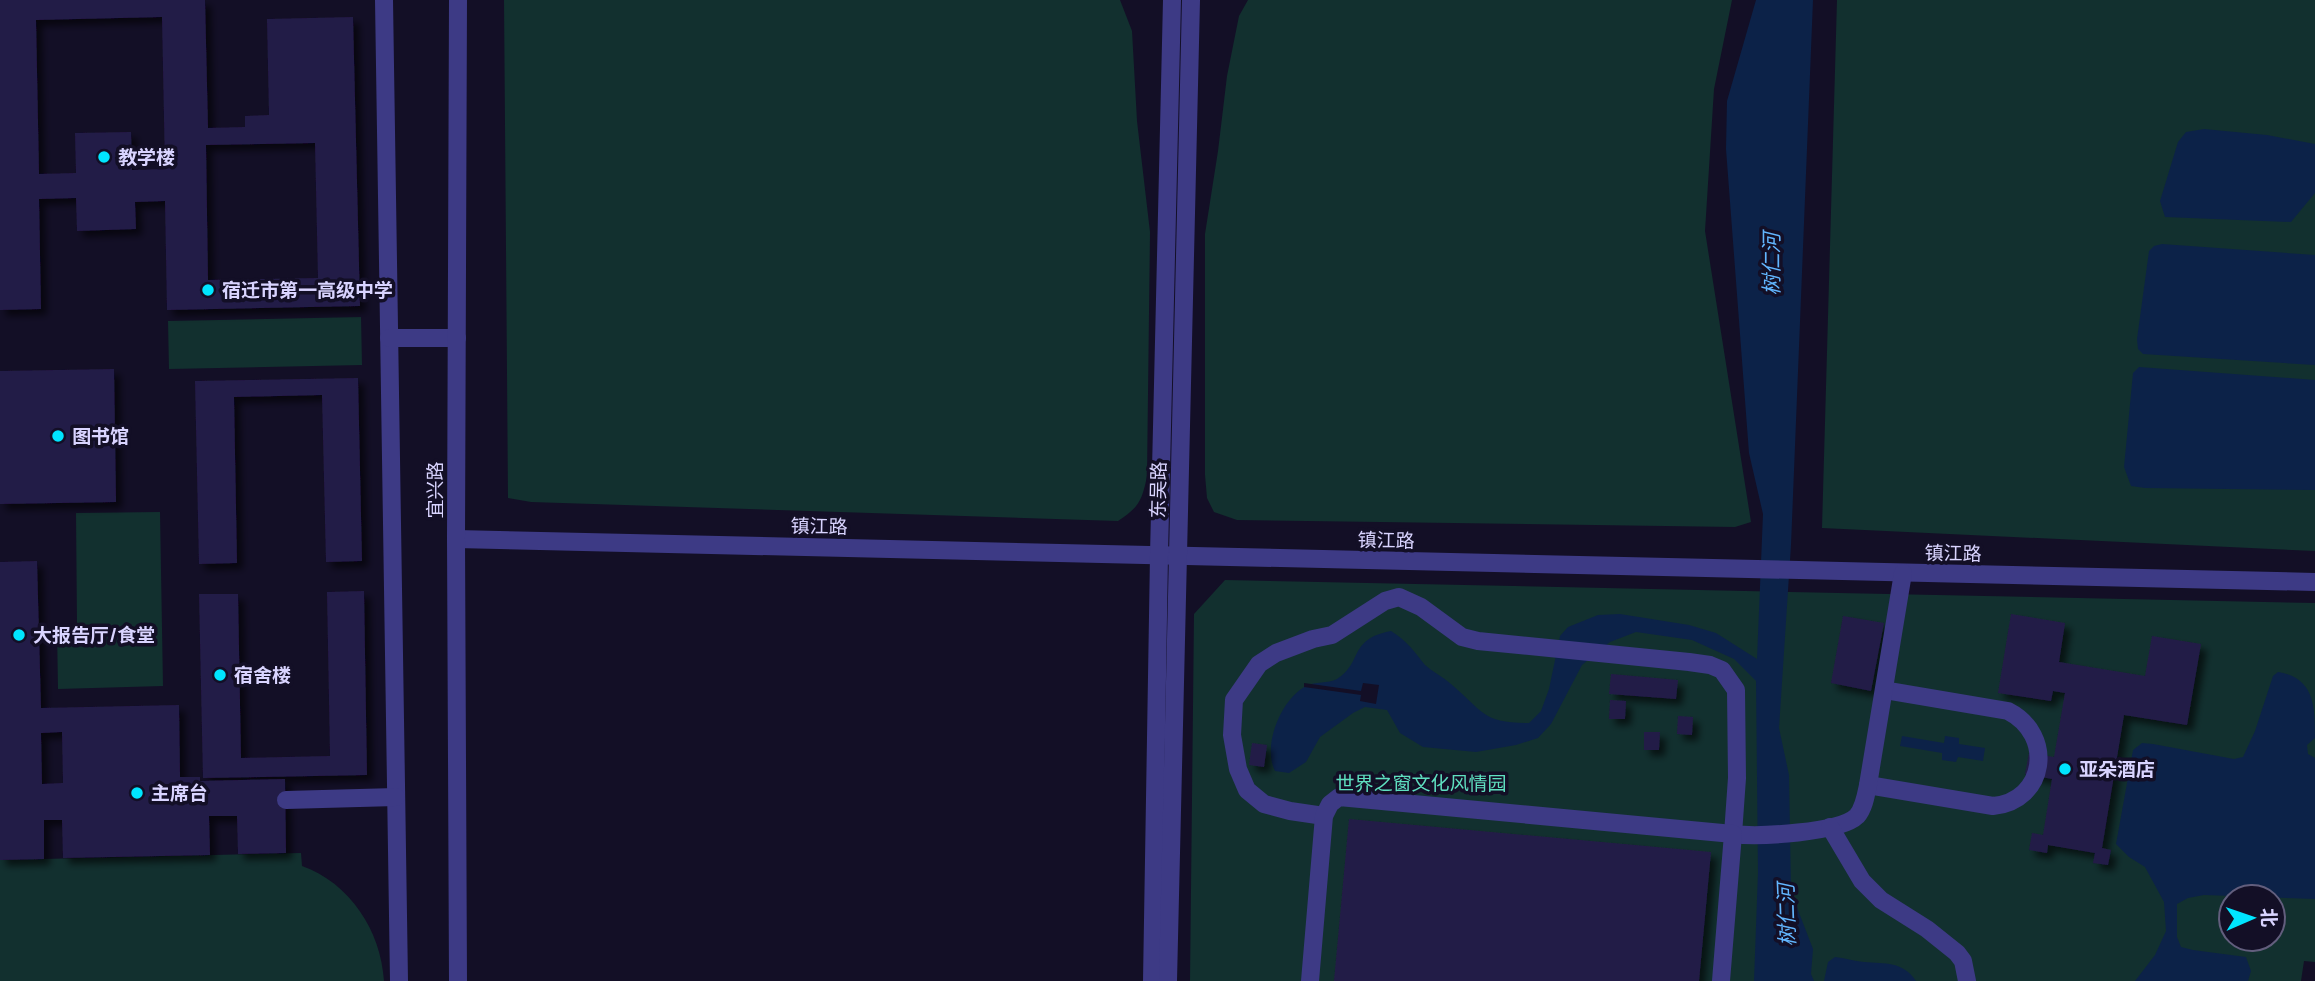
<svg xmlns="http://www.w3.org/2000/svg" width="2315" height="981" font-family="Manrope,'Noto Sans SC',sans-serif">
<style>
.green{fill:#12302f;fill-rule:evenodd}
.water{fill:#0c2248}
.pier{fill:#130f26}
.building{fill:#241b47;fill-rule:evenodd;filter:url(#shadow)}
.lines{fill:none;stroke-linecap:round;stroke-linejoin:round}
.minor{stroke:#3d3a85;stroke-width:18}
.poi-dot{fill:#00e5ff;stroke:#130f26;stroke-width:2.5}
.labels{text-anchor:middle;stroke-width:7;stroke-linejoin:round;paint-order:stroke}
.poi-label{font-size:19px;font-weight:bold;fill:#d9d4ff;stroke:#130f26;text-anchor:start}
.street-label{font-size:19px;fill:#d9d4ff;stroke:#130f26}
.park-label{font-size:19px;fill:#5fe0c0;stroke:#130f26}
.water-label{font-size:21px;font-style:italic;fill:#62b6ff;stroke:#130f26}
</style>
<defs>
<filter id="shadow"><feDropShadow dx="6" dy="6" stdDeviation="3.5" flood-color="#0009"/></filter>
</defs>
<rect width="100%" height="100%" fill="#130f26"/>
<g class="green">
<path d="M504 0H1120L1132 31 1137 121 1150 232 1147 476C1142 501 1139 507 1118 521L531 502 508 498Z"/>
<path d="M1248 0H1732L1714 89 1705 231 1751 522 1735 527 1237 520 1214 512 1207 498 1205 475V234L1218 151 1227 76 1239 16Z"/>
<path d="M1837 0H2315V551L1822 528Z"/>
<path d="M361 317 362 365 169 369 168 321Z"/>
<path d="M160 512 163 686 58 689 57 629 74 628 77 625 76 513Z"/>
<path d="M1225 580 2315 603V962L2304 961 2301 981H1190L1194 614ZM2231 897H2273V939H2231Z"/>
<path d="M301 853 302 866C350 883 381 931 384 981H0V860Z"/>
</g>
<g class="water">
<path d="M1756 0H1813L1791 545 1779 728 1789 775 1791 892 1813 949 1811 974 1814 981H1754L1758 872 1756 681 1734 659 1692 640 1636 632 1610 642 1582 665 1551 724 1538 738 1516 745 1476 752 1423 747 1400 733 1387 710 1365 707 1353 713 1320 737 1306 762 1289 773 1275 771C1262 746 1281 699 1306 686 1315 681 1328 684 1337 679 1363 663 1348 639 1391 631 1407 641 1414 651 1425 665 1433 672 1443 677 1451 684 1484 712 1482 723 1529 723L1541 711 1549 689 1560 636 1568 627 1598 615 1620 614 1689 625 1716 633 1757 659 1763 514 1749 453 1726 149 1727 101Z"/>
<path d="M2204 129 2267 135 2315 144V193L2291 222 2165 217 2160 201 2178 142 2186 132Z"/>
<path d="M2162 244 2315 255V365L2143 354 2138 349 2137 339 2149 251 2154 246Z"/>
<path d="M2139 367 2315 380V490L2145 488 2131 486 2124 467 2133 373Z"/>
<path d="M2278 672C2315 678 2315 707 2315 738L2307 745 2308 754 2315 758V899L2204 895 2188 898 2177 904V937L2181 947 2193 950 2246 957 2251 971 2248 981H2135L2155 955 2166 931 2164 902 2145 867 2129 857 2116 844 2133 750 2142 743 2153 744 2234 759 2243 757 2255 731 2273 676Z"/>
<path d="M1902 736 1944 743 1945 736 1959 738V744L1985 748 1983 761 1958 757 1956 762 1942 760V753L1900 746Z"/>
<path d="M1835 957C1844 958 1854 961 1864 962 1885 964 1903 961 1916 981H1824L1828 962Z"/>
</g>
<path class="pier" d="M1304 683 1361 691 1363 683 1379 685 1376 704 1360 701 1361 695 1304 687Z"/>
<g class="building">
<path d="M0 0H205L208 128 245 127V116L269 115 267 19 353 17 360 306 167 310 165 201 135 202 136 229 77 231 76 198 39 199 41 309 0 310ZM162 17 165 169 132 170 131 132 75 133 76 173 39 174 36 20ZM315 143 318 278 208 280 206 145Z"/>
<path d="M114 369 116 502 0 504V371Z"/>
<path d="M358 378 362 561 326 562 322 395 234 397 237 563 199 564 195 381Z"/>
<path d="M37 561 41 708 179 705 180 777H200V781L285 779 286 853 238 854 237 816H209L210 855 63 858 62 820H44V859L0 860V562ZM62 732 63 783 42 784 41 733Z"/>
<path d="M364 591 367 775 203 778 199 594H238L241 758 330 756 327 592Z"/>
<path d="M2011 614 2065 623 2059 662 2145 676 2152 636 2201 644 2187 725 2124 715 2102 848 2111 850 2108 865 2093 863 2095 853 2048 845 2047 853 2029 850 2032 833 2043 835 2052 779 2025 774 2029 753 2054 757 2065 693 2053 691 2051 701 1998 693Z"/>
<path d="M1843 616 1884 623 1871 691 1831 683Z"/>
<path d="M1611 674 1678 680 1676 699 1609 694Z"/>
<path d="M1610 700 1626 701 1625 719H1609Z"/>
<path d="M1678 716 1693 717 1692 735 1677 734Z"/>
<path d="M1644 732H1660L1659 750H1644Z"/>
<path d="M1252 743 1267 745 1264 767 1249 765Z"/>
<path d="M1349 819 1711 852 1699 981H1334Z"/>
</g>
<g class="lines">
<g class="minor">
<path d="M384 0 399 981"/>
<path d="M389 338H457"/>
<path d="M456 539 2315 582"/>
<path d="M1868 785 1993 806C2046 801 2055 735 2008 711L1884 690"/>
<path d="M286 800 396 797"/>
<path d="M1324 816 1290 811 1264 804 1247 790 1238 769 1232 735 1234 700 1259 664 1276 653 1313 639 1332 635 1385 601 1399 597 1421 607 1462 637 1478 641 1689 662 1710 665 1722 670 1736 690 1737 778 1733 834C1758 837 1840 833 1857 816 1864 808 1866 795 1868 785L1903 573"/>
<path d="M1830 827 1862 881 1881 900 1927 929 1957 953 1963 961 1967 981"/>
<path d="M458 981 456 539 458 0"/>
<path d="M1152 981 1159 555 1172 0"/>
<path d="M1168 981 1191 0"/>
<path d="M1310 981 1324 816 1330 804 1339 797 1733 834 1721 981"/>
</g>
</g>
<g class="poi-dot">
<circle cx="104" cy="157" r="7"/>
<circle cx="208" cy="290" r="7"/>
<circle cx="58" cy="436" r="7"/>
<circle cx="19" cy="635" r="7"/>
<circle cx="220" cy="675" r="7"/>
<circle cx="2065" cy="769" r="7"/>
<circle cx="137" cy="793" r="7"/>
</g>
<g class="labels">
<g class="poi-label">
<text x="118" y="164">教学楼</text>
<text x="222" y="297">宿迁市第一高级中学</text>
<text x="72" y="443">图书馆</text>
<text x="33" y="642">大报告厅/食堂</text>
<text x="234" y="682">宿舍楼</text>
<text x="2079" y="776">亚朵酒店</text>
<text x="151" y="800">主席台</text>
</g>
<g class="street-label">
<text transform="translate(435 490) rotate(-90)" y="7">宜兴路</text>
<text transform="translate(1158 490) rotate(-89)" y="7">东吴路</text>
<text transform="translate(819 526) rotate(1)" y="7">镇江路</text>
<text transform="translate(1386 540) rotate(1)" y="7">镇江路</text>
<text transform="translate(1953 553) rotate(1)" y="7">镇江路</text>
</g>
<g class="park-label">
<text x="1421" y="790">世界之窗文化风情园</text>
</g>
<g class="water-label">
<text transform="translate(1772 264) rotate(-90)" y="7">树仁河</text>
<text transform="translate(1787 915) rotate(-92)" y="7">树仁河</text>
</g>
</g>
<g transform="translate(2252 918) rotate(88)"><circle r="33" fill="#130f26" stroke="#625e7d" stroke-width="2"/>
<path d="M0-5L12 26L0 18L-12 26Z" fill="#00e5ff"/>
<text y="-10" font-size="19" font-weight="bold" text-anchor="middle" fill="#d9d4ff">北</text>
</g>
</svg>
